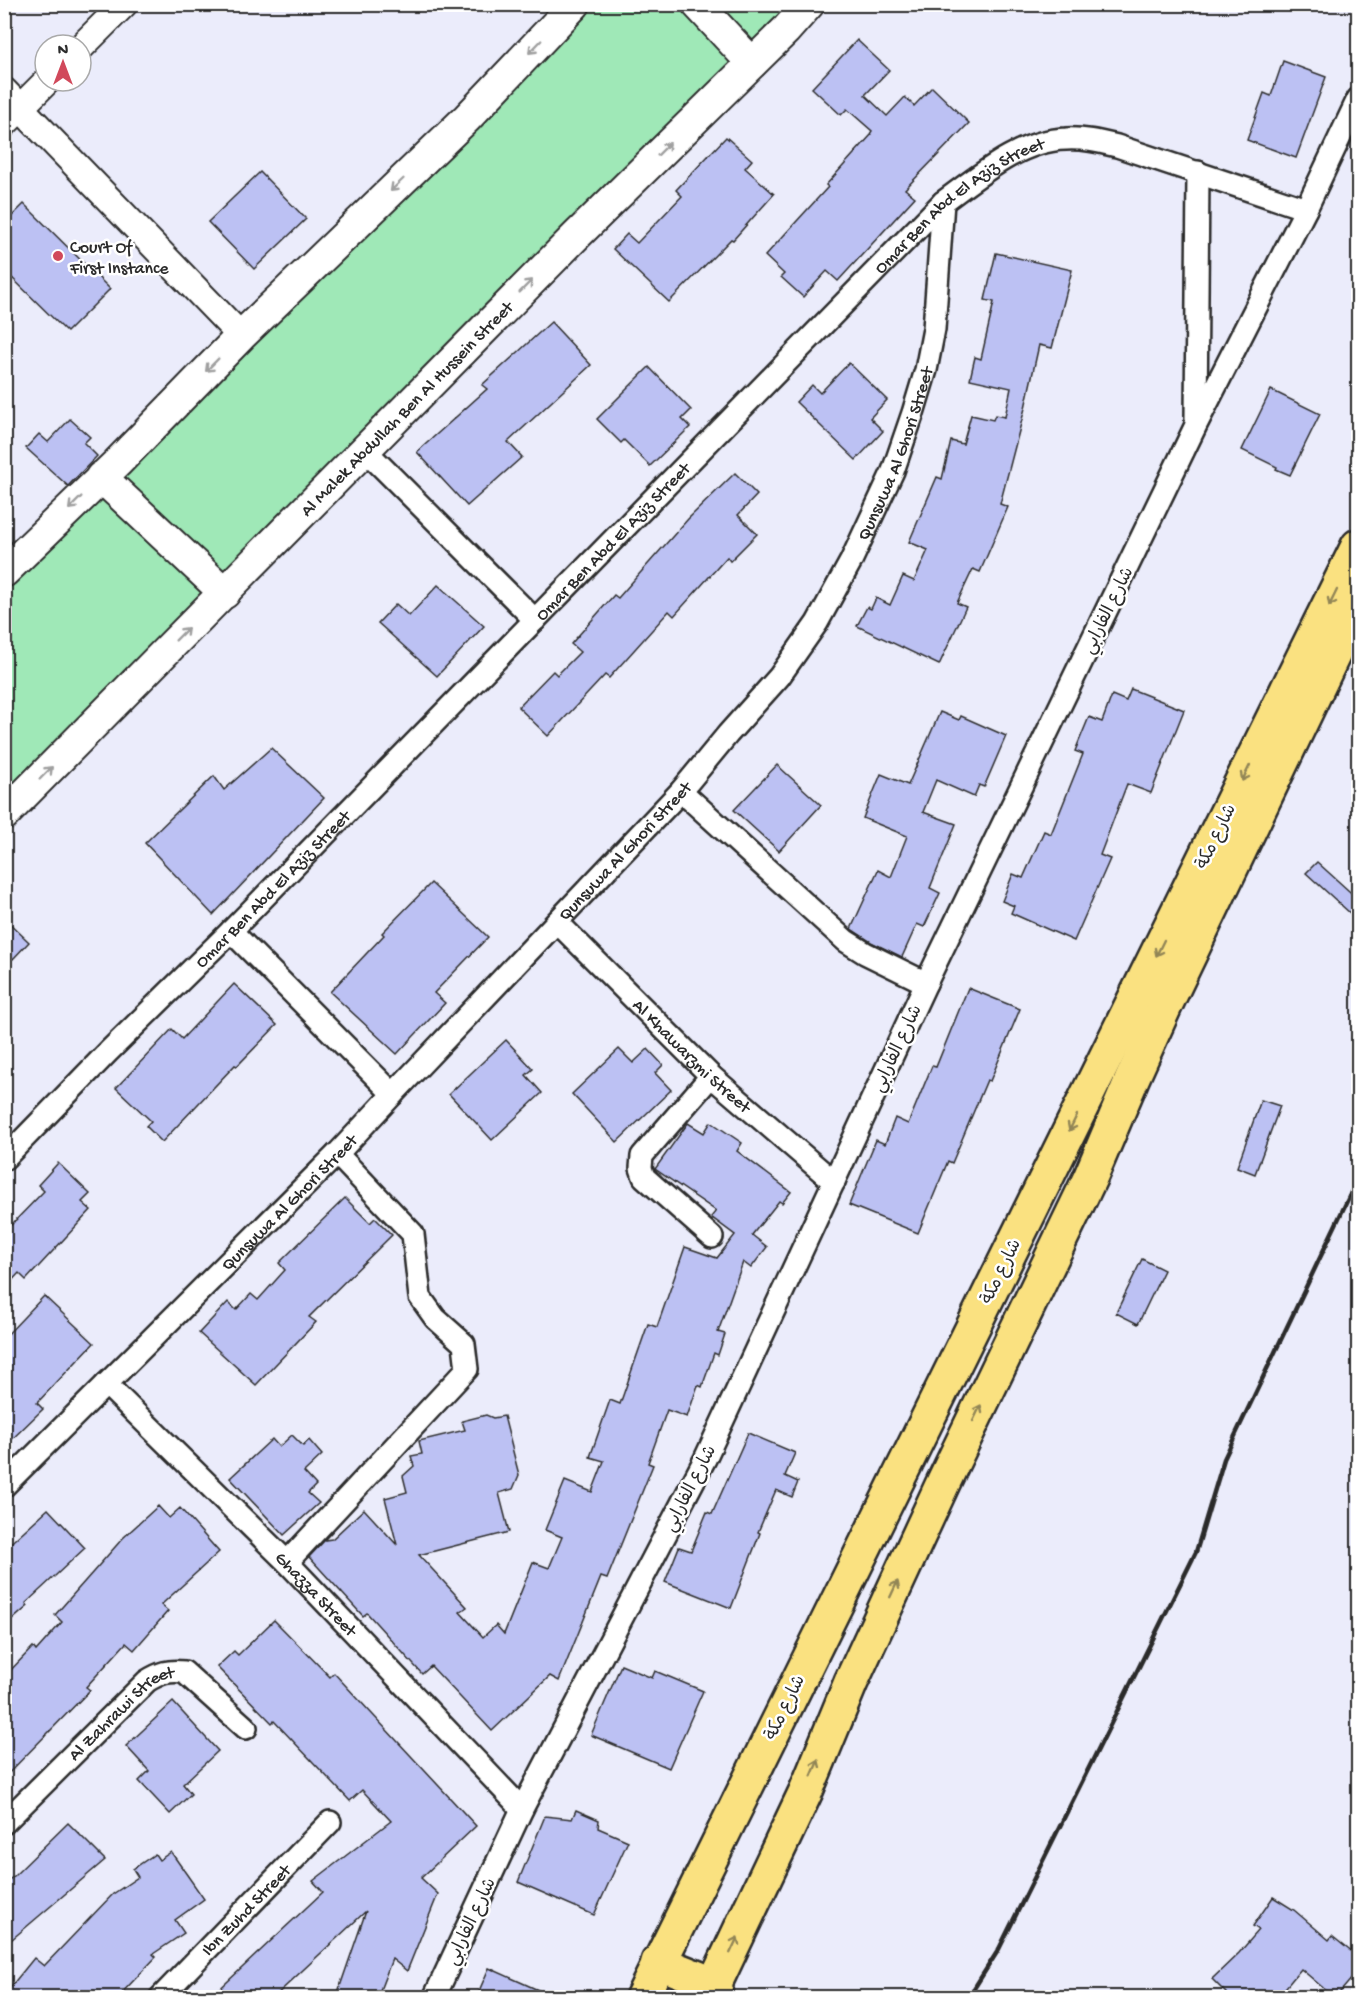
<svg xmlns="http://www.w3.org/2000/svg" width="1363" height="2002" font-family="'Gochi Hand','Playpen Sans Arabic',sans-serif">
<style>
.green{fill:#9fe8b7;stroke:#658a71;stroke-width:1.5}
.building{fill:#bcc1f3;stroke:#2b2b2b;stroke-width:1.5}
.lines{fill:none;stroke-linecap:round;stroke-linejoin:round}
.minor-casing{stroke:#2b2b2b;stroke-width:26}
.tertiary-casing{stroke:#2b2b2b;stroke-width:30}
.secondary-casing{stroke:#2b2b2b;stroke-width:34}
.primary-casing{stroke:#2b2b2b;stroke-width:38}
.minor{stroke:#fff;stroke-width:21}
.tertiary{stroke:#fff;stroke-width:26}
.secondary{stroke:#fff;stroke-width:30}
.primary{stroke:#fae180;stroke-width:33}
.rail{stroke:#2b2b2b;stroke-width:4.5}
.oneway{stroke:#a0a0a0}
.oneway2{stroke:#928656}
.poi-dot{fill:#d1495b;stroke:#fff;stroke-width:2}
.labels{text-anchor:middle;stroke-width:5;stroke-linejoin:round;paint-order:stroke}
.street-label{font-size:18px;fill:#2b2b2b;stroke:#fff}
.poi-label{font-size:18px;fill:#2b2b2b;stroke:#fff;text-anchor:start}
</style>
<rect width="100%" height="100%" fill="#ebecfb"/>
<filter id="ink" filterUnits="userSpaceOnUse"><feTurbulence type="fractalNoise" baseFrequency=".0167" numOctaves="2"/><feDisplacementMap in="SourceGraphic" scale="12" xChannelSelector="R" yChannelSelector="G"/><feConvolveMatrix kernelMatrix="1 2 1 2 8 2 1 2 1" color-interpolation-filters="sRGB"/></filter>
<g filter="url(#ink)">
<path class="green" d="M575 5H795L5 806V588L121 474Z"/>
<g class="building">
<path d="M857 40 889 70 865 95 887 116 905 97 914 106 932 87 969 123 905 189 915 197 838 281 827 271 803 297 781 277 784 274 765 256 828 187 826 185 871 135 870 134 872 131 847 109 841 115 812 88Z"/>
<path d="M1283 61 1326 77 1296 158 1247 140 1264 93 1271 96Z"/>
<path d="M726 137 752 160 745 168 774 194 733 240 731 239 669 302 613 249 627 234 637 243 682 196 676 190Z"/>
<path d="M260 172 306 219 254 269 208 222Z"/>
<path d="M24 204 110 289 67 332 4 270V224Z"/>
<path d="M996 253 1072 270 1052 348 1039 345 1025 408 1000 504 1008 507 980 572 973 569 957 603 966 607 939 665 857 626 867 607 871 609 876 598 890 605 903 576 914 581 928 550 909 542 937 477 942 479 951 441 963 444 971 415 993 420 995 415 1005 417 1011 388 970 379 975 357 981 359 994 302 985 300Z"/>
<path d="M551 322 591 365 508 442 522 457 467 506 417 452 487 389 482 385Z"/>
<path d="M849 363 887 400 870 418 883 431 856 460 796 402 812 385 820 393Z"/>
<path d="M649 367 691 410 682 419 690 427 650 466 624 440 621 443 597 419Z"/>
<path d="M1271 390 1320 414 1290 475 1276 469 1277 467 1242 450Z"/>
<path d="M70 419 90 437 84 443 97 456 68 486 26 448 39 434 48 442Z"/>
<path d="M735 473 757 495 738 515 757 534 730 561 727 557 674 616 669 611 609 678 605 675 548 736 518 707 553 671 557 675 580 652 571 644 614 595 618 598 688 519Z"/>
<path d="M438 585 484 626 437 676 378 623 396 604 409 616Z"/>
<path d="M1131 689 1184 710 1151 793 1127 784 1100 855 1110 859 1074 941 1011 913 1014 906 1002 901 1013 874 1023 878 1044 831 1051 834 1083 754 1075 751 1089 717 1102 722 1112 695 1126 701Z"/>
<path d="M940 712 959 720 961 716 1006 736 984 787 979 785 974 797 936 780 923 812 956 824 930 888 940 893 924 927 917 924 902 957 871 942 851 929 878 870 891 877 907 836 863 818 881 774 908 785Z"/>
<path d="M271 748 324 798 213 915 145 843 214 776 224 790Z"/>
<path d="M777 765 821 805 779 851 734 810Z"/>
<path d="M1317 862 1359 900V906L1351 914 1306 873Z"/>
<path d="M431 883 488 937 434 993 445 1003 397 1054 330 992 384 935 382 933Z"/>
<path d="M4 918 29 942 13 959 4 951Z"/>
<path d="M234 984 277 1025 237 1066 235 1065 162 1142 146 1126 151 1121 116 1088 172 1029 182 1039Z"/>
<path d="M968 988 1020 1009 990 1081 987 1080 952 1163 948 1161 918 1233 849 1205 876 1140 885 1144 895 1118 908 1124 932 1066 936 1067Z"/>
<path d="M506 1040 533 1069 526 1075 542 1093 492 1140 449 1094Z"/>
<path d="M619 1049 633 1063 648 1049 663 1065 655 1073 671 1090 617 1142 572 1094Z"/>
<path d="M1261 1100 1280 1106 1255 1174 1237 1167Z"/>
<path d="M711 1122 742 1143 737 1151 791 1192 782 1203 779 1201 752 1235 767 1247 751 1268 743 1262 718 1332 725 1334 718 1355 714 1353 702 1387 698 1385 687 1417 667 1410 648 1463 653 1465 607 1579 601 1577 559 1681 550 1676 492 1731 431 1666 422 1674 367 1613 363 1616 309 1557 325 1540 332 1539 364 1509 397 1545 385 1498 407 1492 403 1476 414 1466 411 1456 422 1454 419 1441 465 1430 462 1421 486 1415 493 1418 504 1416 519 1475 513 1489 499 1493 509 1532 419 1555 467 1607 460 1612 483 1637 496 1625 504 1634 533 1562 549 1568 562 1537 545 1530 565 1481 592 1492 604 1461 590 1457 610 1400 620 1404 648 1324 657 1327 685 1247 717 1258 735 1235 711 1217 716 1211 655 1169 688 1123 704 1133Z"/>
<path d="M58 1163 90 1194 82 1202 91 1210 26 1280 19 1273 4 1289V1219L11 1225 44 1191 38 1185Z"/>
<path d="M345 1198 370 1223 375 1218 392 1235 309 1317 316 1322 256 1385 199 1333 228 1302 236 1310 251 1294 258 1300 285 1270 279 1263Z"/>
<path d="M1142 1259 1164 1270 1138 1324 1116 1313Z"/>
<path d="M44 1296 94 1343 37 1403 43 1409 4 1447V1338Z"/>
<path d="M748 1433 795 1453 785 1476 798 1482 792 1497 776 1490 758 1532 760 1533 731 1608 665 1582 679 1547 691 1551 707 1512 712 1514Z"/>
<path d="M292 1435 303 1446 309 1440 322 1455 304 1472 316 1485 308 1493 319 1503 284 1535 230 1478 272 1439 279 1447Z"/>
<path d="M158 1506 169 1518 180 1508 219 1552 161 1605 168 1611 134 1650 126 1643 86 1687 90 1690 4 1778V1677L33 1647 36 1651 62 1622 55 1615 123 1538Z"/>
<path d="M48 1509 85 1548 26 1603 28 1606 4 1627V1549Z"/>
<path d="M274 1620 330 1677 334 1673 476 1826 421 1878 438 1894 407 1971 392 1959 377 1998H336L366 1911 273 1998H210L323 1892 313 1881 391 1821 362 1790 350 1801 274 1721 272 1723 217 1667 234 1651 238 1655Z"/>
<path d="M621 1665 652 1678 655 1671 703 1691 669 1768 591 1735Z"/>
<path d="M173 1702 218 1751 183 1784 191 1794 170 1814 139 1781 149 1771 126 1746Z"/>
<path d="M576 1810 599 1820 598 1828 628 1841 594 1915 518 1882 545 1816 572 1819Z"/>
<path d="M68 1823 105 1860 4 1946V1883L13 1877Z"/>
<path d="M171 1852 204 1899 175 1920 184 1933 153 1954 156 1957 117 1998H4V1995L34 1958 44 1966 113 1894 138 1877 133 1869 155 1854 159 1860Z"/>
<path d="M1273 1897 1294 1910 1329 1940 1332 1936 1359 1958V1970L1335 1998 1301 1969 1277 1998H1231L1212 1979 1239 1953 1259 1930 1253 1926Z"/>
<path d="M489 1968 556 1998H476Z"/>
</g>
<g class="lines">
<g class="minor-casing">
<g id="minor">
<path d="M1196 421 1198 172"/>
<path d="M365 450 535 620"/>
<path d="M681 791 846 941 865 953 926 983"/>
<path id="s1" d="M557 922 711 1076 834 1182"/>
<path d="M231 931 393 1094"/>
<path d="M711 1076 642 1156 641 1168 644 1177 712 1237"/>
<path id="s2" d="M4 1159 109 1051 231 931 943 202C979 176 1020 140 1066 139 1084 138 1100 142 1117 146L1306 209"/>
<path id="s3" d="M106 1384 287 1562 522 1809"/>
<path id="s4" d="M4 1486 337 1154 393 1094 681 791 728 734 779 677 817 623 851 561 893 471 913 413 926 370 934 329 943 202"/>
<path d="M287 1562 467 1369 464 1344 435 1318 420 1297 413 1234 337 1154"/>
<path id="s5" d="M4 1823 147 1681C160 1673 168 1670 184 1672L246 1728"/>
<path id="s6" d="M160 1998 330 1822"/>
<path d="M434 1998 522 1809 705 1459 926 983 1196 425 1306 209 1358 99"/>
</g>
</g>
<g class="tertiary-casing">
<g id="tertiary">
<path d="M81 47 124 4"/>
<path d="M4 91 241 336"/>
<path d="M4 124 47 81"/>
</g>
</g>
<g class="secondary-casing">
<g id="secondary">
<path d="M697 4 752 63"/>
<path d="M101 477 225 593"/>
<path d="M4 572 117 463 241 336 467 118 575 4"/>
<path id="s7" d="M4 815 576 236 786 30 809 4"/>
</g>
</g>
<g class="primary-casing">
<g id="primary">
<path d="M658 1962 716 1985"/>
<path d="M642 1998 1358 546"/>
<path d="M708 1998 806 1791 851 1682 943 1483 1090 1178 1132 1079 1165 1006 1358 603"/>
</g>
</g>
<use href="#minor" class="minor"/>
<use href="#tertiary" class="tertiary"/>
<use href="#secondary" class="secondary"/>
<use href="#primary" class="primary"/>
<path class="rail" d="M968 1998 999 1949 1196 1552 1224 1459 1358 1178"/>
</g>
<defs><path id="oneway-shaft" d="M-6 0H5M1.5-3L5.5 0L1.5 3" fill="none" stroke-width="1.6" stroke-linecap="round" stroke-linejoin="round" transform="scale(1.5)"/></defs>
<g class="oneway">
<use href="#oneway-shaft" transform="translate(535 47) rotate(134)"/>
<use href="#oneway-shaft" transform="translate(664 149) rotate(-45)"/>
<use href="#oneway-shaft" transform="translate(397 185) rotate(136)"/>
<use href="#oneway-shaft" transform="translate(526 286) rotate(-45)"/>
<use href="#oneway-shaft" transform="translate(212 365) rotate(135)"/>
<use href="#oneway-shaft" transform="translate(75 503) rotate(135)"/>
<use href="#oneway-shaft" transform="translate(182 634) rotate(-45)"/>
<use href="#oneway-shaft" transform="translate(46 773) rotate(-45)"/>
</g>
<g class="oneway2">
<use href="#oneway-shaft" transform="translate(1333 598) rotate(116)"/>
<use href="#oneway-shaft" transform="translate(1246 773) rotate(116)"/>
<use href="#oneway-shaft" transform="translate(1160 948) rotate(116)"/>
<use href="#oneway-shaft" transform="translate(1073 1123) rotate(116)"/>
<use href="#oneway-shaft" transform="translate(977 1413) rotate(-64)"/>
<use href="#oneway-shaft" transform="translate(894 1589) rotate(-65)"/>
<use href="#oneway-shaft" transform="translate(815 1768) rotate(-67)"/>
<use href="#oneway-shaft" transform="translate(734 1945) rotate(-65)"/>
</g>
</g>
<circle class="poi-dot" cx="58" cy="256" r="6"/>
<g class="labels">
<g class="street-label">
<text dy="6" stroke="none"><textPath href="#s2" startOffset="1352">Omar Ben Abd El Aziz Street</textPath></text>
<text dy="6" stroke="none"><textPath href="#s7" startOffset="572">Al Malek Abdullah Ben Al Hussein Street</textPath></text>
<text dy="6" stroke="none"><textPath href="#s4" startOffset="1374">Qunsuwa Al Ghori Street</textPath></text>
<text dy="6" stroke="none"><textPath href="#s2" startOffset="867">Omar Ben Abd El Aziz Street</textPath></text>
<text transform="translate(1107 610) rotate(-64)" y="6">شارع الفارابي</text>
<text transform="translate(1215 836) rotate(-64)" y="6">شارع مكة</text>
<text dy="6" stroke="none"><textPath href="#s4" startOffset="888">Qunsuwa Al Ghori Street</textPath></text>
<text dy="6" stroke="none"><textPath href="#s2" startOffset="381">Omar Ben Abd El Aziz Street</textPath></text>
<text transform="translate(896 1048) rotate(-65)" y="6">شارع الفارابي</text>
<text dy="6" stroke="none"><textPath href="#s1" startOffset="190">Al Khawarzmi Street</textPath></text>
<text dy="6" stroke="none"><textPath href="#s4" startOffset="402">Qunsuwa Al Ghori Street</textPath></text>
<text transform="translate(1000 1271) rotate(-64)" y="6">شارع مكة</text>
<text transform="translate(689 1488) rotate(-63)" y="6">شارع الفارابي</text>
<text dy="6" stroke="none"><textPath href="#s3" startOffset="297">Ghazza Street</textPath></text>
<text transform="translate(784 1707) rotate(-64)" y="6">شارع مكة</text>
<text dy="6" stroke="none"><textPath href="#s5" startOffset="162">Al Zahrawi Street</textPath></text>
<text dy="6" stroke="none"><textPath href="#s6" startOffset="123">Ibn Zuhd Street</textPath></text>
<text transform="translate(470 1921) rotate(-65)" y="6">شارع الفارابي</text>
</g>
<g class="poi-label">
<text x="70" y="252">Court Of<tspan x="70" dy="21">First Instance</tspan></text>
</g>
</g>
<rect width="1363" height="2002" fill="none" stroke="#fff" stroke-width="24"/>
<rect x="12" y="12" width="1339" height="1978" fill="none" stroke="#2b2b2b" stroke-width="2" filter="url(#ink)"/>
<g transform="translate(63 63)"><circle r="28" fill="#ffffff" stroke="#aaaaaa" stroke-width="1.5"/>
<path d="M0-4.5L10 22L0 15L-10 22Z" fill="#d1495b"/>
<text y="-9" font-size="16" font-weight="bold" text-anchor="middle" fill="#2b2b2b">N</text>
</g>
</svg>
